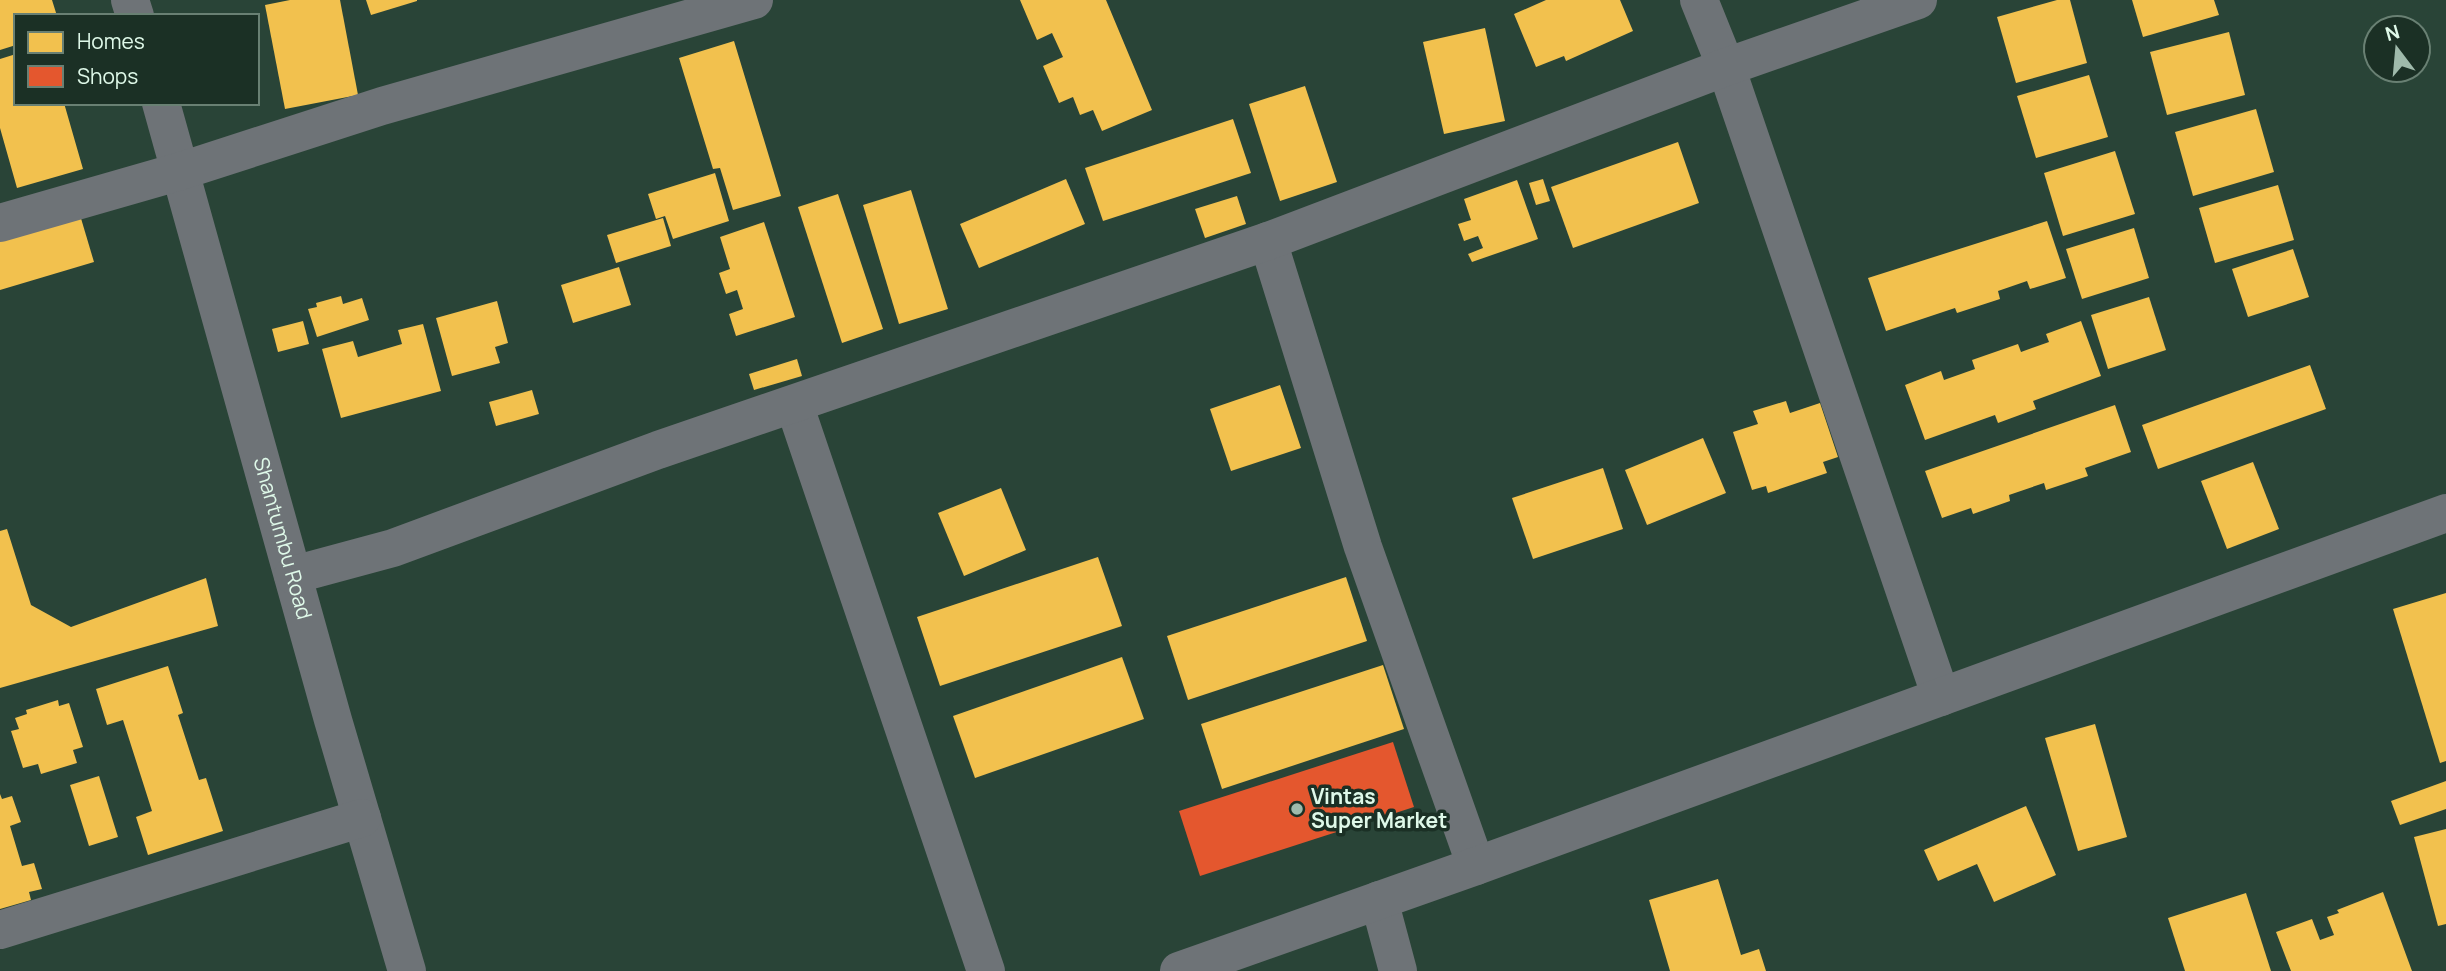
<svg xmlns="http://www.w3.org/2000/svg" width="2446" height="971" font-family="Manrope,sans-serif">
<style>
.homes{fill:#f2c14e}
.shops{fill:#e4572e}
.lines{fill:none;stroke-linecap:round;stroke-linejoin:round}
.minor{stroke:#6e7377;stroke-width:38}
.poi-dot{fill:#9fbaab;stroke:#1b3025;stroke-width:2.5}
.labels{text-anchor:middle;stroke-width:7;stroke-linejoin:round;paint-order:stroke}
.street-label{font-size:21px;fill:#dff9e9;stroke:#1b3025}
.poi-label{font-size:21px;font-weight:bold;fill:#dff9e9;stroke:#1b3025;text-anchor:start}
</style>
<rect width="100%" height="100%" fill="#294437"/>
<g class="homes">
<path d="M0 0H52L57 16H16V45L0 50Z"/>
<path d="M290 0H340L358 95 285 109 265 5Z"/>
<path d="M366 0H417V1L371 15Z"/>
<path d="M1020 0H1106L1152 110 1102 131 1093 110 1080 115 1073 97 1059 103 1043 66 1063 57 1052 33 1037 40Z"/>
<path d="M1546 0H1620L1633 31 1566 61 1564 56 1536 67 1514 14Z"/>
<path d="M2057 0H2070L2087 63 2016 83 1997 17Z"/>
<path d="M2132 0H2214L2219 15 2143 37Z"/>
<path d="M1485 28 1505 121 1444 134 1423 42Z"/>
<path d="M2229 32 2245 95 2167 115 2150 52Z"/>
<path d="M734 41 781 196 733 210 720 168 713 169 679 58Z"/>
<path d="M16 54V103H64L83 169 17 188 0 128V59Z"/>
<path d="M2089 75 2108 137 2036 158 2017 96Z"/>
<path d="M1305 86 1337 182 1280 201 1249 104Z"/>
<path d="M2256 109 2274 172 2193 196 2175 132Z"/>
<path d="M1233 119 1251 173 1103 221 1085 168Z"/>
<path d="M1678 142 1699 203 1573 248 1551 187Z"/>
<path d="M2115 151 2135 214 2063 236 2044 173Z"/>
<path d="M715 173 729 221 673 239 665 216 656 219 648 194Z"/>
<path d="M1066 179 1085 224 979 268 960 224Z"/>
<path d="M1543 179 1550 201 1536 205 1529 183Z"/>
<path d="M1517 180 1538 239 1472 262 1468 254 1483 248 1478 236 1464 241 1458 224 1471 220 1464 199Z"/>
<path d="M2278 185 2294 240 2215 263 2199 208Z"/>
<path d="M911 190 948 309 899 324 863 205Z"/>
<path d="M838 194 883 329 842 343 798 207Z"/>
<path d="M1237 196 1246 224 1205 238 1195 209Z"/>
<path d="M80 215 94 262 0 290V240Z"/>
<path d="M663 218 671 246 616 263 607 235Z"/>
<path d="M2047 221 2066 278 2030 289 2027 281 1998 291 2000 299 1957 313 1955 308 1886 331 1868 278Z"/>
<path d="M764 222 795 317 736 336 729 314 743 309 737 290 726 294 719 273 730 269 720 237Z"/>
<path d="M2134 228 2149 278 2082 299 2066 249Z"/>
<path d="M2293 249 2309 297 2248 317 2232 269Z"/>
<path d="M619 267 631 305 573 323 561 285Z"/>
<path d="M341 296 343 304 362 298 369 320 317 337 308 309 317 307 316 303Z"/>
<path d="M2149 297 2166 350 2108 369 2091 315Z"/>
<path d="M497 301 508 343 495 347 500 363 452 376 436 318Z"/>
<path d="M303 321 309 344 278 352 272 329Z"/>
<path d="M2081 321 2101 376 2033 401 2036 409 1998 423 1995 415 1925 440 1905 385 1941 371 1944 380 1975 369 1972 360 2018 344 2021 352 2049 342 2046 334Z"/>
<path d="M423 324 441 391 341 418 322 349 353 341 358 357 402 344 398 330Z"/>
<path d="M797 359 802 376 754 390 749 374Z"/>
<path d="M2310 365 2326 409 2158 469 2142 425Z"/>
<path d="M1280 385 1301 448 1231 471 1210 409Z"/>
<path d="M532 390 539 414 496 426 489 402Z"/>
<path d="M1786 401 1790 413 1820 403 1838 457 1823 462 1827 473 1768 493 1766 486 1752 490 1733 432 1758 424 1753 411Z"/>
<path d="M2115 405 2131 452 2085 468 2088 476 2046 490 2044 483 2009 495 2010 501 1973 514 1971 508 1942 518 1925 471Z"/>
<path d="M1703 438 1726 493 1647 525 1625 470Z"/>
<path d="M2253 462 2279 529 2227 549 2201 481Z"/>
<path d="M1603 468 1623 529 1533 559 1512 498Z"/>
<path d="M1001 488 1026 550 964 576 938 513Z"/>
<path d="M7 529 31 605 71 627 206 578 218 626 0 688V531Z"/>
<path d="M1098 557 1122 626 940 686 917 617Z"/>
<path d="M1346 577 1367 641 1188 700 1167 636Z"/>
<path d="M2446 593V761L2440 763 2393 609Z"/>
<path d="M1122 657 1144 719 975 778 953 716Z"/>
<path d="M1383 665 1404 729 1222 789 1201 724Z"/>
<path d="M168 666 183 713 178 715 199 780 206 778 223 831 148 855 136 817 152 811 123 720 107 725 96 689Z"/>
<path d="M58 700 59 706 69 703 83 747 73 750 77 763 41 774 38 764 23 768 11 731 19 729 15 718 27 714 26 710Z"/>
<path d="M2095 724 2127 837 2078 851 2045 738Z"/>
<path d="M99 776 118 837 89 846 70 785Z"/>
<path d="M2446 781V809L2400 825 2391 801Z"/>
<path d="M0 794 2 799 12 796 21 822 10 826 22 866 34 863 42 889 29 892 31 900 0 909Z"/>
<path d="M2026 806 2056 875 1994 902 1977 864 1938 881 1924 850Z"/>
<path d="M2446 829V924L2438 926 2414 837Z"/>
<path d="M1718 879 1741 955 1759 949 1766 971H1670L1649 900Z"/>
<path d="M2383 892 2412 971H2291L2276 932 2312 919 2320 940 2334 935 2327 917 2339 913 2337 910Z"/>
<path d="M2246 893 2271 971H2185L2168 918Z"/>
</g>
<path class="shops" d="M1393 742 1414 807 1200 876 1179 811Z"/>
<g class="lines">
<g class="minor">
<path d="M130 0 135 16"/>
<path d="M1699 0 1726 67 1941 697"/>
<path id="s1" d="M161 103 333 720 407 971"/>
<path d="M0 223 181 171 382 106 754 0"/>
<path d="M1268 241 1363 547 1476 866"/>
<path d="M794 404 986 971"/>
<path d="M293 575 393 548 658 450 1268 241 1726 67 1918 0"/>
<path d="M1379 900 1398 971"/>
<path d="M0 930 362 818"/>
<path d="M1179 971 1476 866 2446 513"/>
</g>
</g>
<circle class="poi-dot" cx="1297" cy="809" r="7"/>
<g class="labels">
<g class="street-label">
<text dy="7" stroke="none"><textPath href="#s1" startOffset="452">Shantumbu Road</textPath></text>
</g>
<g class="poi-label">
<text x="1311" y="804">Vintas<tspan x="1311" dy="24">Super Market</tspan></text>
</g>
</g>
<rect x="14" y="14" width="245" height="91" fill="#1b3025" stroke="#698073" stroke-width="2"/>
<rect x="28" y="32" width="35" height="21" fill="#f2c14e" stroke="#698073" stroke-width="2"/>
<text x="77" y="49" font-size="21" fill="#dff9e9">Homes</text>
<rect x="28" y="66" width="35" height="21" fill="#e4572e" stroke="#698073" stroke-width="2"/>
<text x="77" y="84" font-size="21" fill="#dff9e9">Shops</text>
<g transform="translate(2397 49) rotate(344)"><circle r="33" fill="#1b3025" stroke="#698073" stroke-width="2"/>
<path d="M0-5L12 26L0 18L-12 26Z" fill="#9fbaab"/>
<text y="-10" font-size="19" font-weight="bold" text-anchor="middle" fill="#dff9e9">N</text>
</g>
</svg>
